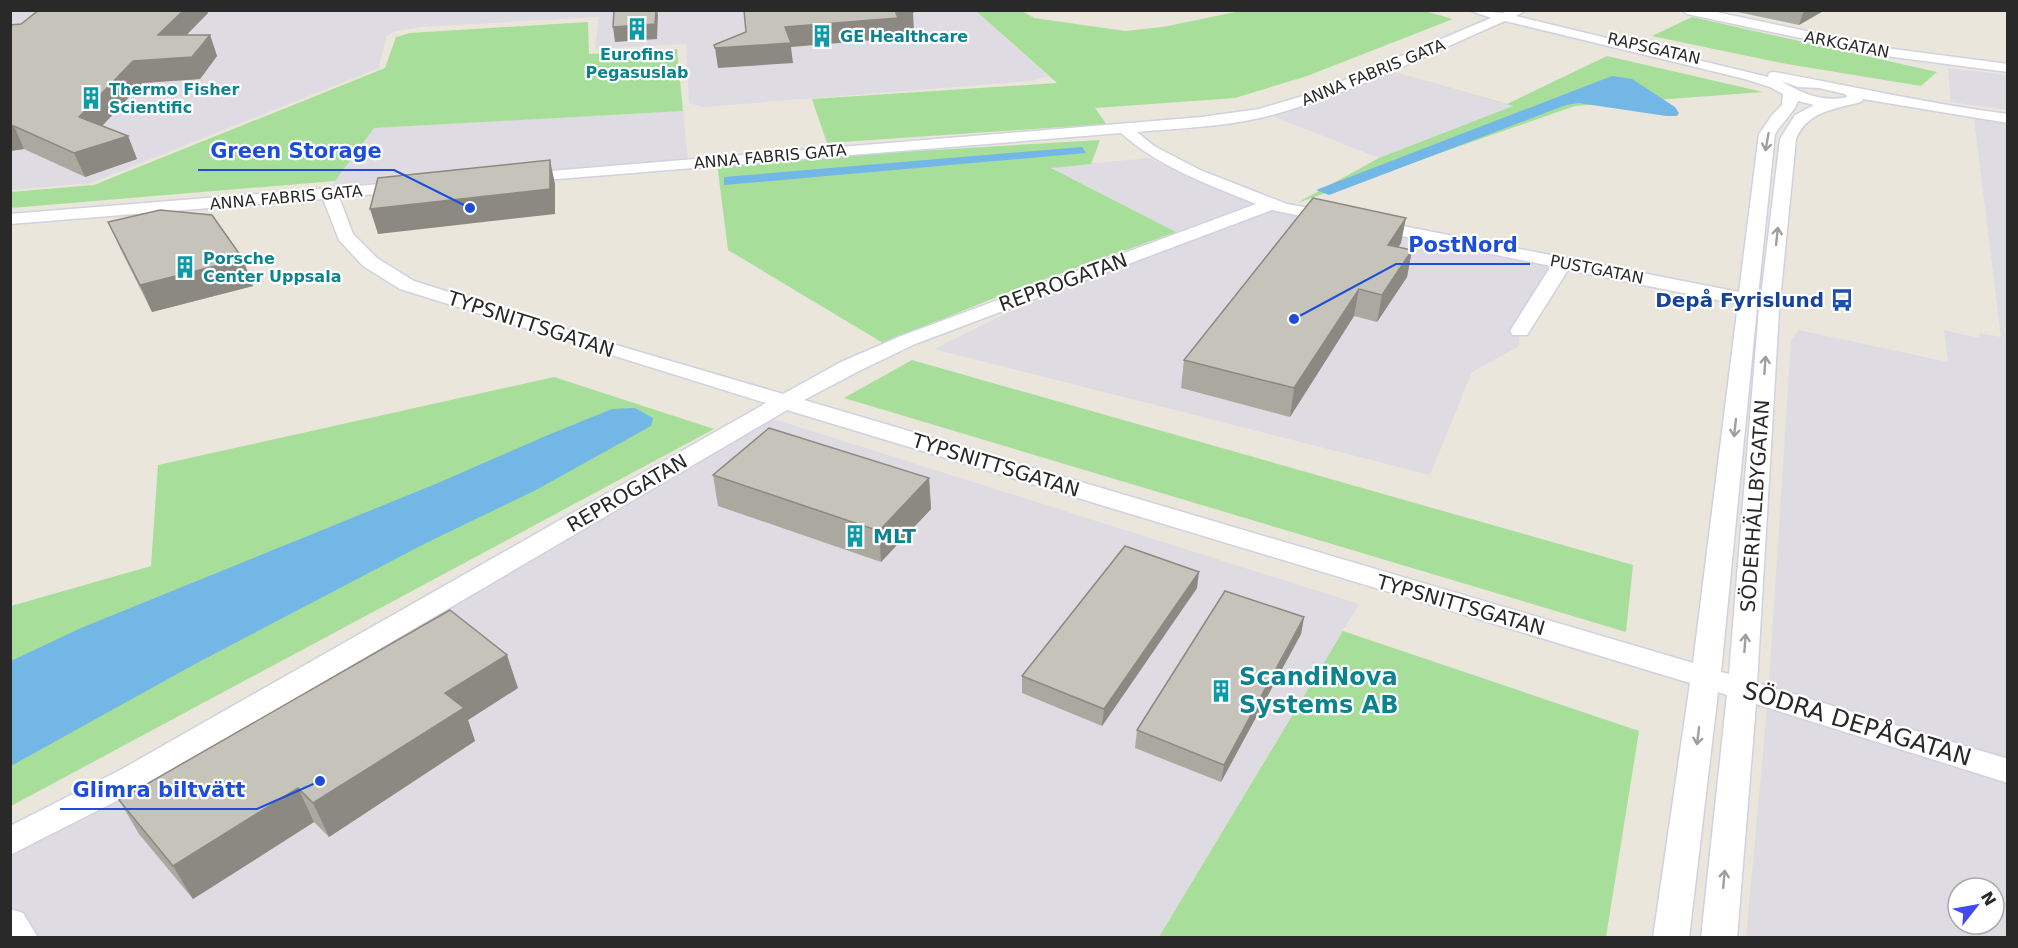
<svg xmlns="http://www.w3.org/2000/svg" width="2018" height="948" font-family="'DejaVu Sans',sans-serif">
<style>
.industrial{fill:#dfdbe3;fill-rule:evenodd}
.green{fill:#a7de9a}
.water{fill:#73b7e7}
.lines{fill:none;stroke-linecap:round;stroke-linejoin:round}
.street-casing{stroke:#d0d1e1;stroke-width:3}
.street{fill:#fff;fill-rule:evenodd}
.wall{fill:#aaa9a0}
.shaded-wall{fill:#8b8982}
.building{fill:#c6c4ba;stroke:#8b8982;stroke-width:1.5}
.oneway{stroke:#9f9f9f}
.labels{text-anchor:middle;stroke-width:4.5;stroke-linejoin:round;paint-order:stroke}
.far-culture-label{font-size:16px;font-weight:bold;fill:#0d838f;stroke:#fff;text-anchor:start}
.far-street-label{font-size:16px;fill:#292929;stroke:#fff}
.street-label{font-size:20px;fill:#292929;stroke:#fff}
.transit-label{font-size:20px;font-weight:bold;fill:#164399;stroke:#fff;text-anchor:end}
.culture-label{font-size:20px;font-weight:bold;fill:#0d838f;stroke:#fff;text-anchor:start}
.near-culture-label{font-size:24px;font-weight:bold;fill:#0d838f;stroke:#fff;text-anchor:start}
.near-street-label{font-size:24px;fill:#292929;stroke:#fff}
.leader{fill:none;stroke:#1d4ed8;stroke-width:2}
.callout-dot{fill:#1d4ed8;stroke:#fff;stroke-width:2}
.callout-label{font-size:21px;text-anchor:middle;font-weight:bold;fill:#1d4ed8;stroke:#fff;stroke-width:4.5;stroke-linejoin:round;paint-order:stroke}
</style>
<rect width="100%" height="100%" fill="#eae6db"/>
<g class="industrial">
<path d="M11 11H976L1048 76 1032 81 703 107 689 103 686 44 595 49 599 17 420 27 393 32 386 37 379 68 91 183 11 190Z"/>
<path d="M1948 68 2007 75V110L1951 102Z"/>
<path d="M1391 71 1514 106 1379 158 1272 116 1316 104Z"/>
<path d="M683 111 688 160 331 186 374 128Z"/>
<path d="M1974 119 2007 124V937L1746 938 1768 697 1791 341 1799 330 1948 362 1944 330 1979 338 1980 333 2001 337ZM1958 888H1994V924H1958Z"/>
<path d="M1150 158 1185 176 1256 202 1176 232 1050 167Z"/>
<path d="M1270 208 1561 266 1520 330 1519 346 1472 372 1430 475 934 349 1002 315Z"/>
<path d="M761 415 1359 604 1159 937 36 938 11 910V842Z"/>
</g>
<g class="green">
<path d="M1245 10H1421L1453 19 1307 76 1235 98 1095 108 1106 124 827 143 812 99 1057 83 976 11H1022L1034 18 1125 31 1163 27Z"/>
<path d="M1692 17 1937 72 1921 86 1781 63 1652 36Z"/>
<path d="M588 22 589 54 677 49 683 111 374 128 335 181 11 208V192L94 185 385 68 396 37 410 33Z"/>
<path d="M1607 56 1763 92 1575 106 1297 203 1379 158 1513 106 1391 71 1507 104Z"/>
<path d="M1100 140 1091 164 1051 168 1176 232 1009 292 883 343 728 250 717 163Z"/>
<path d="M912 360 1633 565 1626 632 844 398Z"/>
<path d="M554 377 714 429 11 806V606L151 566 158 465Z"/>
<path d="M1343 631 1639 731 1606 937H1159Z"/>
</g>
<g class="water">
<path d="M1612 76 1632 79 1675 107 1679 113 1677 116H1666L1579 103 1566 105 1329 195 1316 190Z"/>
<path d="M1082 147 1086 153 724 185V177Z"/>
<path d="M635 408 653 418 651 426 536 490 426 543 195 664 11 766V661L81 628 438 483 548 435 612 409Z"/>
</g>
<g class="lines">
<g class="street-casing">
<g id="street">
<path d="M1469 10 1503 13 1508 10H1526L1516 16 1768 77 1769 73 1774 72C1852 86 1929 104 2008 114V123L1863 99 1861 102C1835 109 1807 111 1796 139L1779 311 1757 683 2008 759V783L1756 704 1737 938H1701L1727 695 1718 692 1689 938H1653L1690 683 787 410 144 787 10 855V826L122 769 766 403 400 289 363 266 339 240 323 199 10 224V214L406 182 414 187 412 191 339 197 353 234 377 258 414 281 599 340 783 394 841 362 901 336 1256 204C1208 184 1160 168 1121 133L521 182 515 180 513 177 515 174 1202 117 1259 109 1316 92 1491 18ZM1505 21 1745 79 1770 87 1783 94 1782 105 1773 114 1759 134 1739 292 1372 220 1366 221 1363 225 1366 229 1372 230 1551 266 1510 331 1513 335H1527L1568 270 1738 304 1693 663 804 400 857 372 915 344 1272 210 1335 223 1341 222 1344 218 1341 214 1287 204 1200 170 1154 146 1137 132C1179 128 1223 127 1264 117 1347 96 1426 55 1505 21ZM1781 81 1798 87 1819 88 1845 94 1847 97C1823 103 1801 93 1781 81ZM1798 101 1814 105 1795 115 1780 139 1761 296H1758L1775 134C1781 124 1795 111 1798 101ZM1757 308H1759L1729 674 1721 672Z"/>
<path d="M1681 10H1707L1886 48 2008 64V72L1886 56 1687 14Z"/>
<path d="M10 909 23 913 38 938H10Z"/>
</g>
</g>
<use href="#street" class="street"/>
</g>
<g class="wall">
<path d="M39 10H207L208 13 186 35H210L217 56 200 79 142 83 102 126 128 136 137 159 85 177 24 149 10 151V25L21 24Z"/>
<path d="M1728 10H1825L1799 25Z"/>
<path d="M108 222 253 286 152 312 120 248Z"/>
<path d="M1401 243 1398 247 1412 250 1407 277 1377 322 1354 316 1290 417 1181 388 1184 360Z"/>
<path d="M713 475 929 478 931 509 881 562 718 506Z"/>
<path d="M1197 588 1102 726 1022 693V676Z"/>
<path d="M1304 617 1301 634 1221 782 1135 748 1137 730Z"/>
<path d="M518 688 468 720 475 741 329 837 314 822 193 899 139 834 119 800Z"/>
</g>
<g class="shaded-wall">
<path d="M184 10H207L208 13 166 56 158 35Z"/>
<path d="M656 10H657L658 15 657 39 615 42 613 27Z"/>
<path d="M1804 10H1825L1799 25Z"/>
<path d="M913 12 914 32 898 33 899 38 791 47 793 63 718 68 715 48 785 27 896 13Z"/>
<path d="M210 35 217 56 200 79 142 83 89 140 79 117 133 61Z"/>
<path d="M10 126H14L24 149 10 151Z"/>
<path d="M128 136 137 159 85 177 74 153Z"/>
<path d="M550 160 555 184V214L378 234 370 209Z"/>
<path d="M1406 218 1401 243 1383 271 1388 245Z"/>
<path d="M1412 250 1407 277 1377 322 1382 295Z"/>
<path d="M243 259 253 286 152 312 140 285Z"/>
<path d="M1359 289 1354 316 1290 417 1294 388Z"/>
<path d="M929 478 931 509 881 562 879 531Z"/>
<path d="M1199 572 1197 588 1102 726 1104 709Z"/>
<path d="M1304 617 1301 634 1221 782 1224 765Z"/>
<path d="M507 655 518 688 468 720 475 741 329 837 313 803 445 693Z"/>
<path d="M298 788 314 822 193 899 173 866Z"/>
</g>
<g class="building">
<path d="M39 10H184L158 35H210L192 57 133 61 79 117 128 136 74 153 14 126H10V25L21 24Z"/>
<path d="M614 10H656L655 24 613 27Z"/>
<path d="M744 10H913V12L896 13 898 18 785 27 791 43 715 48 714 45 746 32Z"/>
<path d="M550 160V189L370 209 378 178Z"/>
<path d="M1313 198 1406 218 1388 245 1412 250 1382 295 1359 289 1294 388 1184 360Z"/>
<path d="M160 210 212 215 243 259 140 285 108 222Z"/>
<path d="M769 428 929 478 879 531 713 475Z"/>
<path d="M1125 546 1199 572 1104 709 1022 676Z"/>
<path d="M1225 591 1304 617 1224 765 1137 730Z"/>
<path d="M450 610 507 655 445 693 464 708 313 803 298 788 173 866 119 800Z"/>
</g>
<defs><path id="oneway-shaft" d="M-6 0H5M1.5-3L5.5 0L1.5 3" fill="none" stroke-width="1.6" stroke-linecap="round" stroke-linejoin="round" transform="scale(1.5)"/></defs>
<g class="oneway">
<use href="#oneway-shaft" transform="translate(1767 142) rotate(100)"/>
<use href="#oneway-shaft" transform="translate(1777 236) rotate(-84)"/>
<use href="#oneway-shaft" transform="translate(1765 365) rotate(-86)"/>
<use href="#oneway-shaft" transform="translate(1735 428) rotate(96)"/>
<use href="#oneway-shaft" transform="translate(1745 643) rotate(-86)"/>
<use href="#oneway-shaft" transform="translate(1698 736) rotate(97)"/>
<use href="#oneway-shaft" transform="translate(1724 879) rotate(-85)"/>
</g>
<defs>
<g id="building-bare" transform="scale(1.8)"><path d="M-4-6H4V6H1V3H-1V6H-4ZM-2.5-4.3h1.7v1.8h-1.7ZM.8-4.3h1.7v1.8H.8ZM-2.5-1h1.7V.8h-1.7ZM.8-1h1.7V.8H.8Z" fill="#0f9aa8" stroke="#fff" stroke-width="2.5" paint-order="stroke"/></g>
<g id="bus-bare" transform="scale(1.8)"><path d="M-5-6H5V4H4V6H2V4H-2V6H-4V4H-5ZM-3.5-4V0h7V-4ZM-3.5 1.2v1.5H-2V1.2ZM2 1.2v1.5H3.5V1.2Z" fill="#1a4fb4" stroke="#fff" stroke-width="2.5" paint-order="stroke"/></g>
</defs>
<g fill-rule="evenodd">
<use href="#building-bare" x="637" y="29"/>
<use href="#building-bare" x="822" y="36"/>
<use href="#building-bare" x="91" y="98"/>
<use href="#building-bare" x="185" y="267"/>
<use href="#bus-bare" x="1842" y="300"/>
<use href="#building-bare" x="855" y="536"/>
<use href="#building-bare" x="1221" y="691"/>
</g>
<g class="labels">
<g class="far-culture-label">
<text x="840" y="42">GE Healthcare</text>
<text x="637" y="60" text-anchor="middle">Eurofins<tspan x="637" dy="18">Pegasuslab</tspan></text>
<text x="109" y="95">Thermo Fisher<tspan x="109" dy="18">Scientific</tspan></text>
<text x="203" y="264">Porsche<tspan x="203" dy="18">Center Uppsala</tspan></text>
</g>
<g class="far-street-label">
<text transform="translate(1847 44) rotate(11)" y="6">ARKGATAN</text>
<text transform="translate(1654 48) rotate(13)" y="6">RAPSGATAN</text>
<text transform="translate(1373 72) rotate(-22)" y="6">ANNA FABRIS GATA</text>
<text transform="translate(770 156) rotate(-5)" y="6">ANNA FABRIS GATA</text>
<text transform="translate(286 197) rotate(-5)" y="6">ANNA FABRIS GATA</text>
<text transform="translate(1597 269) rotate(11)" y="6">PUSTGATAN</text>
</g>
<g class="street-label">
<text transform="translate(1063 282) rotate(-20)" y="7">REPROGATAN</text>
<text transform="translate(531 324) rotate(18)" y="7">TYPSNITTSGATAN</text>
<text transform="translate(996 465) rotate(17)" y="7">TYPSNITTSGATAN</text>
<text transform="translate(627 493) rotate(-30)" y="7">REPROGATAN</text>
<text transform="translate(1755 506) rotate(-86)" y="7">SÖDERHÄLLBYGATAN</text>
<text transform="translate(1461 605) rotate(16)" y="7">TYPSNITTSGATAN</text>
</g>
<g class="transit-label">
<text x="1824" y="307">Depå Fyrislund</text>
</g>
<g class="culture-label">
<text x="873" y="543">MLT</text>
</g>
<g class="near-culture-label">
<text x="1239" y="685">ScandiNova<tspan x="1239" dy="28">Systems AB</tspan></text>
</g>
<g class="near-street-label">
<text transform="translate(1857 724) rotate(17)" y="8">SÖDRA DEPÅGATAN</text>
</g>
</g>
<path class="leader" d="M470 208L394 170H198M1294 319L1396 264H1530M320 781L257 809H60"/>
<g class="callout-dot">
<circle cx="470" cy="208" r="6"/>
<circle cx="1294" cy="319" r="6"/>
<circle cx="320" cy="781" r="6"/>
</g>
<g class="callout-label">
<text x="296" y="158">Green Storage</text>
<text x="1463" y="252">PostNord</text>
<text x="159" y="797">Glimra biltvätt</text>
</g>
<rect width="2018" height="948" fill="none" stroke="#292929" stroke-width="24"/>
<g transform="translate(1976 906) rotate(59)"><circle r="28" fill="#ffffff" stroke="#a9a9a9" stroke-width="1.5"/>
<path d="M0-4.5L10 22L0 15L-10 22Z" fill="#4349f0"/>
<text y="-9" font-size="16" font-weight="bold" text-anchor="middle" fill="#292929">N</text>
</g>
</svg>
